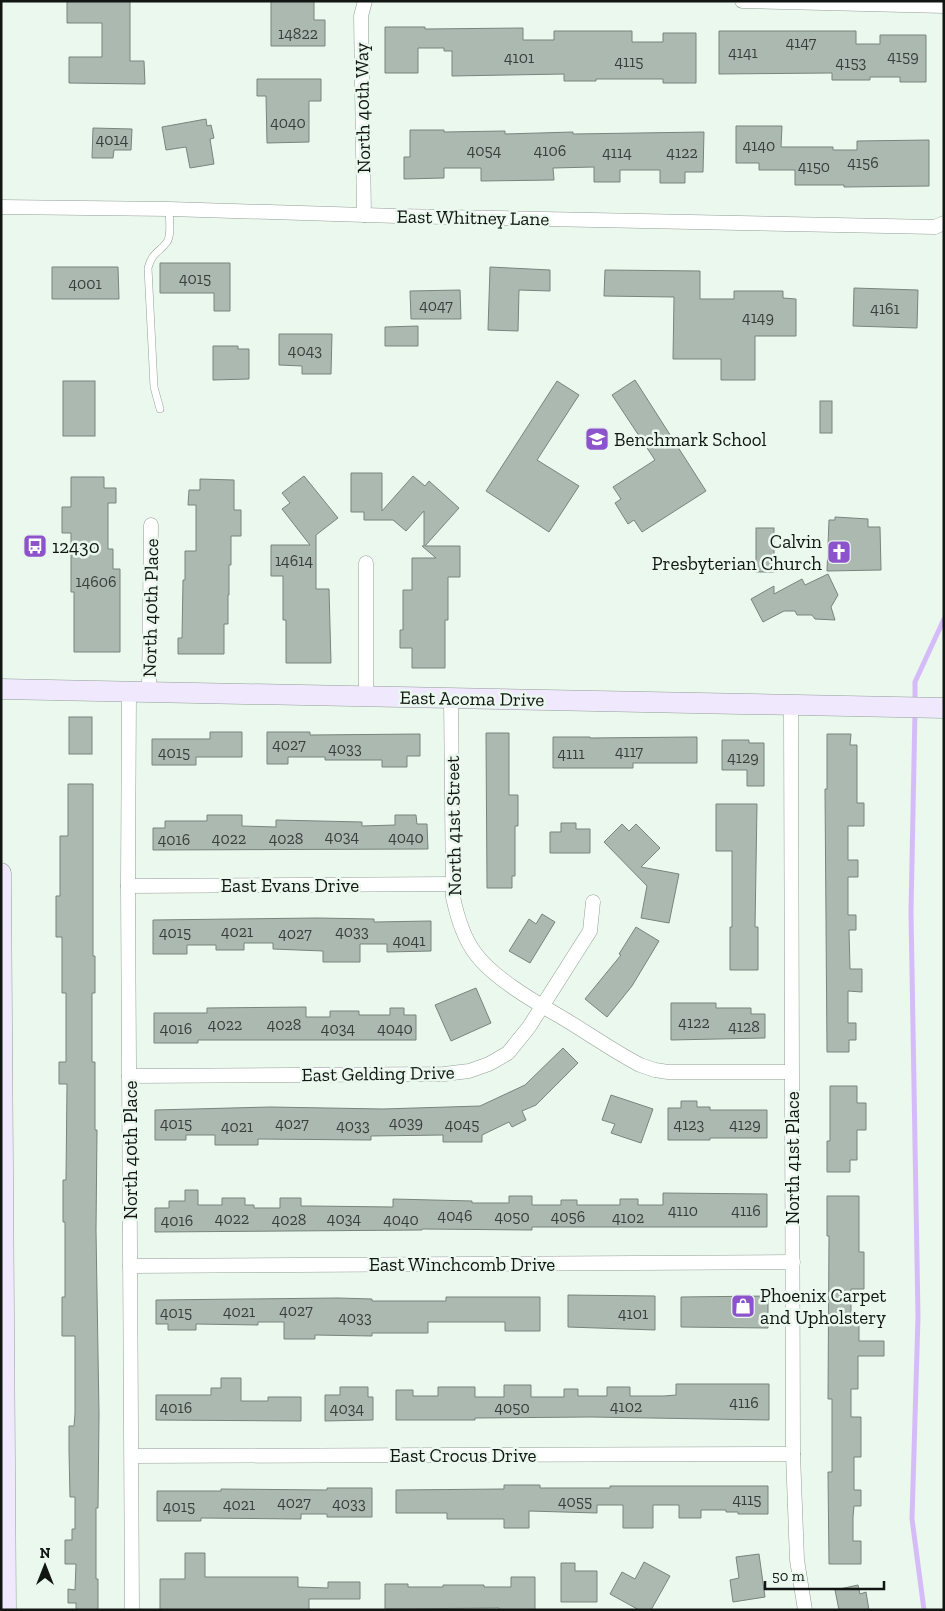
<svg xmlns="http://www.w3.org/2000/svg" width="945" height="1611" font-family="'Zilla Slab',serif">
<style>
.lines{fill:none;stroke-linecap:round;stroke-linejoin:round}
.stream{stroke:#d5bcf9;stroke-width:5}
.building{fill:#acb9b0;stroke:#78847c}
.lane-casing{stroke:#929f96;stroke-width:8}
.street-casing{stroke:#929f96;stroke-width:15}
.secondary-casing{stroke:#929f96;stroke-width:21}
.lane{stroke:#fff;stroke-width:7}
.street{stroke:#fff;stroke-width:14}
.secondary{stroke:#f0e8fd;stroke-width:20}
.labels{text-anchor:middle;stroke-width:5;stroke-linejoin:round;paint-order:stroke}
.number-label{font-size:16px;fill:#383f3a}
.street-label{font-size:19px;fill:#111612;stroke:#eaf8ee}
.poi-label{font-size:19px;fill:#111612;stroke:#eaf8ee;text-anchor:start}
</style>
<rect width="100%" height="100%" fill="#eaf8ee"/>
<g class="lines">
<g class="stream">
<path d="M915 702V682L944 619"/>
<path d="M915 711 911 912 918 1317 912 1519 924 1610"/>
</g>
</g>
<g class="building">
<path d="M67 1H130V61H144L145 84 69 83V57H102V23H67Z"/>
<path d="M271 1H314V20H325V46H271Z"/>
<path d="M385 27H425V29L523 28V40H554V31H632V42H663V33H696V83H663V79H596V81H564V74L452 76V51H444V48H418V73H385Z"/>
<path d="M719 31H856V44H880V35H926V82H900V77H870V80H832V73L719 74Z"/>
<path d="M257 79H321V101H309V142L267 143 266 96H257Z"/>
<path d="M206 119 207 126 211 125 214 138 210 139 214 164 190 168 186 147 166 150 162 127Z"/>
<path d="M736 126H782L781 147H833V150H857V141L929 140V186L844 187V185H795V170H759V163H736Z"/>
<path d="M93 128 132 129 131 150H114L113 158H92Z"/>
<path d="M410 130H444V132L505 131V134L573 132V134L704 132 703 172H685V183H660V170H620V182H594V167L553 168 554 180 481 181V168H444V178L404 179V157H410Z"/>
<path d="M160 263H230V311H214V293H160Z"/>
<path d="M52 267H118L119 299H52Z"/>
<path d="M490 267 550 270V291L519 290 518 331 488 330Z"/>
<path d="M605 270 700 271V299H734V291H783V298L796 299V336H755V380H721V359H673L674 297 604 296Z"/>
<path d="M854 288 918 290 917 328 853 326Z"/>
<path d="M460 290 461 319H411L410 291Z"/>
<path d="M418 326V346H385V327Z"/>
<path d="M279 334H332L331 374H302V366L279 365Z"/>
<path d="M213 346H238V349H249V379L213 380Z"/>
<path d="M635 380 706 491 642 532 634 520 628 524 615 503 621 499 613 487 655 460 612 395Z"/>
<rect x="63" y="381" width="32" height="55"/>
<path d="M557 381 579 395 537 460 579 486 549 532 486 491Z"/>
<rect x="820" y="401" width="12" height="32"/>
<path d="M351 473H382V511L413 476 425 486 429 481 459 508 425 546H460V577H448V620H445V668H412V648H400V630H403V590H412V558H436L422 546H424V511L406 531 393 520H364V512H351Z"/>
<path d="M304 476 338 518 316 535V589H329L331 663H286V620H283V576H271V545H310L282 509 290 503 282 493Z"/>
<path d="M71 477H104V488H116V503H108V549H113V569H120V652H74V592H71V533H62V507H71Z"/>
<path d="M200 479 234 480V510H241V536H231V565H229V595H228V624H224V654H178V638H182L183 580H185V551H196V505H188L189 490H200Z"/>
<path d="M835 517 868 519V527H880L881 570 827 571 829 520H835Z"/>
<rect x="756" y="528" width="18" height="44"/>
<path d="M828 574 838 595 831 607 835 620 815 619 812 615H797L795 611H784L763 622 751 599 774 586V594L802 579 805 585Z"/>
<rect x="69" y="717" width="23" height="37"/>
<path d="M210 732H242V757H196V765H152V739H210Z"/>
<path d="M267 732H310V735L420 734V756H407V767H382V760H325V757H288V764H267Z"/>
<path d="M486 733H509V795H518V826H515V876H512V888H487Z"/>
<path d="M827 734H851L850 745H857V803H864V826H848V860H858V877H848V915H856V930H849L850 969H862V992L848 991V1023H856V1040H849V1052H827L825 789H827Z"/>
<path d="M553 737H590V738L697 737V763H633V768H553Z"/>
<path d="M722 740H749V743H764V786H747V770H722Z"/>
<path d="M68 784H93V956H95V993H92V1062H95V1130H97L96 1230 99 1414 98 1508H96V1579H98V1610H76V1603H68V1589L75 1590 76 1564H65V1540H72V1529H75V1497H70L69 1451V1426H74L75 1414V1336H62V1297H65V1222H63V1180H66L67 1084H59V1062H66V993H62V937H56V896H60V836H68Z"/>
<path d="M716 804H757L755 927H758V970H730V927H732V851H716Z"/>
<path d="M207 815H242V826L276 827V820L362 822V826L395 825V815H416L417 824H427L428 849 153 850V828H165V821H207Z"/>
<path d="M561 823H576V829H590V853H550V832H561Z"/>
<path d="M622 824 629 831 636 824 660 848 641 867 679 874 669 923 641 918 647 886 604 842Z"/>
<path d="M542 914 555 922 530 963 509 951 529 919 536 924Z"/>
<path d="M317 918 374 919V922L431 921V951L387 952V944H360V962H323V951L273 949V943H244V950H216V945H187V954H153V920Z"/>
<path d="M636 927 659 941 632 986 607 1017 585 999 621 955 619 954Z"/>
<path d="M476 988 491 1023 451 1041 435 1005Z"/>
<path d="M671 1003H716V1008H751V1014H765V1038L671 1040Z"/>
<path d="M306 1007V1017H330V1011H359V1015H390V1008H404V1015H416V1040H198V1043H154V1013H207V1008Z"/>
<path d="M563 1048 578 1063 536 1105 522 1111 526 1120 512 1127 509 1122 482 1135V1142H443V1135L371 1136V1140L258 1139V1145H215V1135H186V1140H155V1110L270 1107 383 1109 480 1106 525 1085Z"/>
<path d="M830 1086H857V1103H866V1130H857V1160H850V1172H827V1141H830Z"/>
<path d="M611 1095 653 1109 641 1143 611 1133 615 1124 602 1120Z"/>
<path d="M681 1101H697V1107H710V1110H767V1138H710V1140H668V1108H681Z"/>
<path d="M185 1190H198V1205H222V1198H245V1205H254V1208H280V1198H301V1206H310L393 1207V1199L472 1201V1203H509V1196H532V1205H561V1200H577V1205H620V1199H638V1205H663V1193L767 1194V1227H532V1230L422 1229V1230L155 1232V1208H169V1201H185Z"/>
<path d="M827 1196H859V1252H864V1289H851V1317H859V1341H884V1356H858V1389H851V1417H861V1457H854V1490H861V1506H854L853 1517V1541H861V1564H829L828 1472H832V1399H828L829 1236H827Z"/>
<path d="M568 1295 655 1296V1330L568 1327Z"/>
<path d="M768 1296V1328L681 1327V1297Z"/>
<path d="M446 1297H540V1331H505V1322H428V1333H372V1336L315 1335V1339H284V1322H258V1325L196 1324V1330H168V1324H156V1300L338 1298 372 1299V1301H446Z"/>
<path d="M221 1378H241V1401H268V1397H301V1421L156 1420V1395H211V1388H221Z"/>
<path d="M676 1384H769V1420L591 1417 475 1418V1420H396V1390H413V1396H438V1387H475V1397H504V1385H531V1397H564V1389H578V1396H607V1387H630V1396H664L676 1395Z"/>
<path d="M340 1387H368V1397H373V1420L325 1421V1395H340Z"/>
<path d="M504 1485H540V1488H610V1486H768V1514H738V1512H726V1510H701V1518H679V1505H653V1528H623V1505H597V1513L529 1511V1528H504V1519H447V1513H396V1490L504 1489Z"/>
<path d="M327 1488H372V1517H327V1514H301V1519L201 1518V1521H157V1491H221V1489L327 1490Z"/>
<path d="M185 1553H205V1577H298V1587L328 1588V1582H360V1599H309V1610H160V1579H185Z"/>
<path d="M759 1554 765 1597 733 1602 730 1580 739 1578 736 1557Z"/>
<path d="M644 1562 670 1576 651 1610H639L610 1594 622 1572 635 1579Z"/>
<path d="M561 1563H575V1571H597V1602H561Z"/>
<path d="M511 1577H535V1610H499V1608L385 1609V1584H408V1587H443V1585H484V1587H511Z"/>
<path d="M858 1585 860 1594 866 1592 869 1610H839L835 1590Z"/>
</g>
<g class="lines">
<g class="lane-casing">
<path id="lane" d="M160 409 154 387 148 268C152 252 159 253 167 242 172 234 169 218 169 209"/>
</g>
<g class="street-casing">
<g id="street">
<path d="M742 1 944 6"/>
<path d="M1 207 169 209 397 216 935 227 944 223"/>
<path d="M364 215 361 16 365 1"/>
<path d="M129 690 128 886 132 1610"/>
<path d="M149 691 151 525"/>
<path d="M366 696V563"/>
<path d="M451 698 453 897C457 916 463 937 475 953 493 978 535 1002 561 1017 588 1033 613 1051 640 1065L655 1070 668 1072H791"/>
<path d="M791 706 793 1454 797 1560 805 1610"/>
<path d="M128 886 452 884"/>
<path d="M129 1076 444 1074 469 1071 489 1064 508 1053 529 1027 590 931 593 902"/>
<path d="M130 1266 793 1262"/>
<path d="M132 1456 793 1454"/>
</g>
</g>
<g class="secondary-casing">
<g id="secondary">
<path d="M1 689 944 708"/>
<path d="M1 873 6 1610"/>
</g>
</g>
<use href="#lane" class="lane"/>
<use href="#street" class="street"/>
<use href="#secondary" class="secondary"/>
</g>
<defs>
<g id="school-square" transform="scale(1.25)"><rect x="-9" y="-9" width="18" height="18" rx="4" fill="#8c53ca" stroke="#eaf8ee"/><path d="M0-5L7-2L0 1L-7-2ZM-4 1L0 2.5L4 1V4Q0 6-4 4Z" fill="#fff"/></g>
<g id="bus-square" transform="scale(1.25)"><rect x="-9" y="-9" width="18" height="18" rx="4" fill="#8c53ca" stroke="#eaf8ee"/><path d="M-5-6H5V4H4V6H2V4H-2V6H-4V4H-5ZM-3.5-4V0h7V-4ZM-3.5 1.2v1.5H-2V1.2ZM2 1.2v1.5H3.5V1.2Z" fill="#fff"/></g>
<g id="church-square" transform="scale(1.25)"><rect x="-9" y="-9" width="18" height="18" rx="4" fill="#8c53ca" stroke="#eaf8ee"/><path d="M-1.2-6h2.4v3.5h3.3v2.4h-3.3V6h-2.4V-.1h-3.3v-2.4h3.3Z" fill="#fff"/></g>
<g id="shop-square" transform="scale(1.25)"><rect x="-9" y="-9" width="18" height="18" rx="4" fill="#8c53ca" stroke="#eaf8ee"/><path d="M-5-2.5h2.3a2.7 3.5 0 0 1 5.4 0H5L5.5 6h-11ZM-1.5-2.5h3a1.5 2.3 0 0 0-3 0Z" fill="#fff"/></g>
</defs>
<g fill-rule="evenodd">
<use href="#school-square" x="597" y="439"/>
<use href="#bus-square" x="35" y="546"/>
<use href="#church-square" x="839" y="552"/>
<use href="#shop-square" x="743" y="1306"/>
</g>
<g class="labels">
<g class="number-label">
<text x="298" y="39">14822</text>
<text x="801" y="48">4147</text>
<text x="743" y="58">4141</text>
<text x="903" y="62">4159</text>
<text x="519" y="63">4101</text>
<text x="629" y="67">4115</text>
<text x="851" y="68">4153</text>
<text x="288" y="128">4040</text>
<text x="112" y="145">4014</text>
<text x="759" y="151">4140</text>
<text x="484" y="156">4054</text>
<text x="550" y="156">4106</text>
<text x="617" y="158">4114</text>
<text x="682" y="158">4122</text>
<text x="863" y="168">4156</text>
<text x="814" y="172">4150</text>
<text x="195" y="284">4015</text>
<text x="85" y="289">4001</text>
<text x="436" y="311">4047</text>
<text x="885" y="314">4161</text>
<text x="758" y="323">4149</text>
<text x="305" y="356">4043</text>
<text x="294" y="566">14614</text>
<text x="96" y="587">14606</text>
<text x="289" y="750">4027</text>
<text x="345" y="754">4033</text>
<text x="629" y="757">4117</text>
<text x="174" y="758">4015</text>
<text x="571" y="759">4111</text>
<text x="743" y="763">4129</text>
<text x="342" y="842">4034</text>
<text x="406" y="843">4040</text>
<text x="229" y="844">4022</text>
<text x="286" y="844">4028</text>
<text x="174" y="845">4016</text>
<text x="237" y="937">4021</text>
<text x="352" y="937">4033</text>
<text x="175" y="938">4015</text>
<text x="295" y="939">4027</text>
<text x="409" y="946">4041</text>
<text x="694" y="1028">4122</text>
<text x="225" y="1030">4022</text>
<text x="284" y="1030">4028</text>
<text x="744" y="1032">4128</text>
<text x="176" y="1034">4016</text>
<text x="338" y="1034">4034</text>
<text x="395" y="1034">4040</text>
<text x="406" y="1128">4039</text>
<text x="176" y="1129">4015</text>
<text x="292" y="1129">4027</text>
<text x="462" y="1130">4045</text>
<text x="689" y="1130">4123</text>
<text x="745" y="1130">4129</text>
<text x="353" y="1131">4033</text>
<text x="237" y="1132">4021</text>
<text x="683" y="1216">4110</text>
<text x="746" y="1216">4116</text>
<text x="455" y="1221">4046</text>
<text x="512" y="1222">4050</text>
<text x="568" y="1222">4056</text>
<text x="628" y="1223">4102</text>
<text x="232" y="1224">4022</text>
<text x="344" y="1224">4034</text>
<text x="289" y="1225">4028</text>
<text x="401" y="1225">4040</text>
<text x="177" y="1226">4016</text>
<text x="296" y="1316">4027</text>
<text x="239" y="1317">4021</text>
<text x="176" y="1318">4015</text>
<text x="633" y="1319">4101</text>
<text x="355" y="1323">4033</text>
<text x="744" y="1408">4116</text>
<text x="626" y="1412">4102</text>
<text x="176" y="1413">4016</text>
<text x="512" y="1413">4050</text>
<text x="347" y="1414">4034</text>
<text x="747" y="1505">4115</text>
<text x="575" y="1507">4055</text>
<text x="294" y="1508">4027</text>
<text x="349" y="1509">4033</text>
<text x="239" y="1510">4021</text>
<text x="179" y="1512">4015</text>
</g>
<g class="street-label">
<text transform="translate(362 108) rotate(-91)" y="7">North 40th Way</text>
<text transform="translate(473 217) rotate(1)" y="7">East Whitney Lane</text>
<text transform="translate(150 608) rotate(-89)" y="7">North 40th Place</text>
<text transform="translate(472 698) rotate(1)" y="7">East Acoma Drive</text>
<text transform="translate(453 826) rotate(-91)" y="7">North 41st Street</text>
<text x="290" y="892">East Evans Drive</text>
<text transform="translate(378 1073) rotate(-1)" y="7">East Gelding Drive</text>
<text transform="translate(130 1150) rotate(-90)" y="7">North 40th Place</text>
<text transform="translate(792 1158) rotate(-90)" y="7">North 41st Place</text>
<text x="462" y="1271">East Winchcomb Drive</text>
<text x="463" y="1462">East Crocus Drive</text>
</g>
<g class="poi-label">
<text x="614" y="446">Benchmark School</text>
<text x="822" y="548" text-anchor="end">Calvin<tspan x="822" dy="22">Presbyterian Church</tspan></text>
<text x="52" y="553">12430</text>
<text x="760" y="1302">Phoenix Carpet<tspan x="760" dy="22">and Upholstery</tspan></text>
</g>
</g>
<rect width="945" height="1611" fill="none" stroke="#111612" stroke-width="5"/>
<g transform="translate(45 1566)" stroke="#eaf8ee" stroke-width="4" paint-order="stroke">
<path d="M0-4L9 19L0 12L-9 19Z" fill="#111612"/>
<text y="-8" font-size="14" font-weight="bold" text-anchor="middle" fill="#111612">N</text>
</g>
<path d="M765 1581v8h119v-8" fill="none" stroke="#111612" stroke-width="2.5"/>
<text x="772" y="1581" font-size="15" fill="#111612" stroke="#eaf8ee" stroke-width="4" paint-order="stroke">50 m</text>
</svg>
